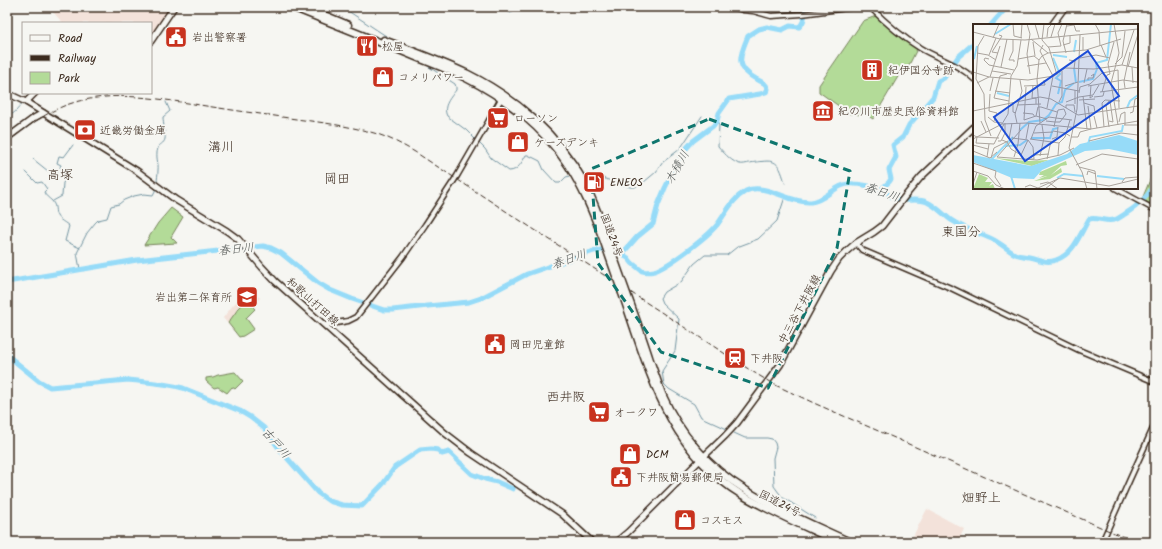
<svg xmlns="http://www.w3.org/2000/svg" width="1162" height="549" font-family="Kalam,'Klee One',sans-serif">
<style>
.built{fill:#f3e2da}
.green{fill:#b3db98;stroke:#77825b}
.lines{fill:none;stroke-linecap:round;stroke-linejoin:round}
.stream{stroke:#7294a1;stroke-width:1}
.river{stroke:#96dbf8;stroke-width:5}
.minor-casing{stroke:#3b2a1e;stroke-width:7}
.major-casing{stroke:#3b2a1e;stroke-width:8}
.highway-casing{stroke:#3b2a1e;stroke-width:9}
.minor{stroke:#f6f6f2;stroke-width:4}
.major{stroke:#f6f6f2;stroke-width:5}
.highway{stroke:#f6f6f2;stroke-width:6}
.rail{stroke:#3b2a1e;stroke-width:1;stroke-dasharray:6 3;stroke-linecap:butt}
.highway-bridge-casing{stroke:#3b2a1e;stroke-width:9;stroke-linecap:butt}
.highway-bridge{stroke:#f6f6f2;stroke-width:6}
.marked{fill:none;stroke:#0f766e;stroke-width:3;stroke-dasharray:8 5;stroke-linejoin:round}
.labels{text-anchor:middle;stroke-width:4;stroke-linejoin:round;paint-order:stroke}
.poi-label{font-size:11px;fill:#3b2a1e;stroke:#f6f6f2;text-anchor:start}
.street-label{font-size:11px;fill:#3b2a1e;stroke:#f6f6f2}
.water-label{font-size:12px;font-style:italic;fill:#525654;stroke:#f6f6f2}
.quarter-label{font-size:13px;fill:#3b2a1e;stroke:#f6f6f2}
.inset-river{fill:none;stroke:#96dbf8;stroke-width:2}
.inset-road{fill:none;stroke:#aba49d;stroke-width:1}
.view{fill:#1d4ed8;fill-opacity:0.15;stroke:#1d4ed8;stroke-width:2}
.inset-edge{fill:none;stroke:#3b2a1e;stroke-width:2}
</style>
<rect width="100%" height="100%" fill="#f6f6f2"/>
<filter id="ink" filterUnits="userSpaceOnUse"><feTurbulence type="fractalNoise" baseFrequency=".025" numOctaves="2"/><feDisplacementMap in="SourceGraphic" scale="8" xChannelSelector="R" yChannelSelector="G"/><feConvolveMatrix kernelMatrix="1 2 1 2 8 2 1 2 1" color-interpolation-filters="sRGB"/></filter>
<g filter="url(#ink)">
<g class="built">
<path d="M55 7H171L151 37V23H63L52 11Z"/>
<path d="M249 290 252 291 260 298 252 306 255 309 246 318 254 329 243 336 239 337 223 318 233 305Z"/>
<path d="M927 509 964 529 958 542H910Z"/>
</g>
<g class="green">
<path d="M876 16 917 49 908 67 899 75 873 119 862 112 859 115 855 113 850 114 819 92V85L863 21Z"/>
<path d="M1155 168V205H1153L1142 199Z"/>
<path d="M171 208 183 217 171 237 177 243 144 245 158 223Z"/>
<path d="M248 299 253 305 252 306 255 309 246 318 254 329 243 336 239 337 228 323 238 309Z"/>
<path d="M235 372 243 381 235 389 232 387 227 393 218 387 214 388 206 381V378L213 377 218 375Z"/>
</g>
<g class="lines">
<g class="stream">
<path d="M342 7 386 36"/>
<path d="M499 7 511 13 515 7"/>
<path d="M429 67 455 84 456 87V90C451 97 442 106 447 116L466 130 476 140"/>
<path d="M27 96 31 93"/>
<path d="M7 116C14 115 18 109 22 103"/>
<path d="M716 123 719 125 718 146C723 152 730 160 737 163 741 165 745 164 749 163 774 160 778 157 785 183"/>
<path d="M478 142 485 149 491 158 509 171C518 171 522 162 526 155H528L540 161 544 170 556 183H560L566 177 570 176"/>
<path d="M33 159 53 175 61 177 65 180 63 183 62 196 53 201"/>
<path d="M26 172 37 183 42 182 47 189 44 192C45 196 49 198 52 201 57 207 54 211 57 216 59 220 66 223 69 226L65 241 80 248"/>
<path d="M57 175 61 165 57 163 59 156 64 157 73 145"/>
<path d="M585 177 593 175 630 187H635L644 182 656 172 663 162 680 149 702 116"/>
<path d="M157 183C157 178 158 175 158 170 159 163 155 157 158 148 159 144 164 144 165 139 166 136 163 123 163 117L170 111 166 102"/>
<path d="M80 269 77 253 87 233 95 223 98 220 107 218 111 206 119 204 124 200 134 196 144 194 153 195 156 189"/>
<path d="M727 429 701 417 694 404 669 389 664 384 663 378 662 371 675 351 679 319 662 303 660 298 664 292 681 282 694 264 705 255H727L737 247 758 239 777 221 785 197"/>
<path d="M734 433 745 438H767L772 439 775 443 776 447 773 458 774 486 782 497 815 518"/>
</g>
<g class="river">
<path d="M991 25 1007 7"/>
<path d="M880 190 889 182 891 179 889 170 896 157 893 145 903 137 909 125 933 97 938 81 944 78 958 57 974 43"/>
<path d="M622 254 637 237 653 224 658 205 665 188 682 153 693 141 713 126 717 121 719 113 729 99 760 94 766 92 768 89C766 83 762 82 756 79 734 67 740 55 748 36L759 29 767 27 782 30 790 26 799 27C805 22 806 13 802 7"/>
<path d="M7 282 137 260 263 246 271 248 281 253 318 283 330 290 352 299 384 310H393L428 306 469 302 481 298 527 274 594 251 609 249 618 252 628 258 632 263 642 271C645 272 650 272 654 271 668 267 707 237 717 225 726 213 732 199 746 191 765 182 790 204 811 202 828 200 835 182 854 184 863 184 873 187 881 190 886 193 891 197 897 199 906 202 918 198 927 202 936 206 943 214 951 220 963 228 978 233 992 239 1000 243 1007 249 1015 254 1020 256 1024 256 1029 257 1039 259 1046 264 1056 260 1074 254 1080 234 1089 219 1097 217 1106 222 1114 220 1118 219 1122 216 1125 214 1138 206 1149 196 1155 182"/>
<path d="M7 355 39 381 50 387 128 380C146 382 165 383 183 388L240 411 250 417 264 428 281 451 318 493 329 501 342 505 362 506 383 484 395 467 420 450 431 449 438 450 442 454 449 452 472 474 485 479 497 482 513 489"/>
</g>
<g class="minor-casing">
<g id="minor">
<path d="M734 7 743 10 753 11 771 16 802 14 854 7"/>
<path d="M870 7C885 22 902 37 920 48 938 59 959 64 974 79"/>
<path d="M1115 188 1155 210"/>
<path d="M856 243 862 250 953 289 1079 350 1155 382"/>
<path d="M325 325 348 321 356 317 403 257 425 225 457 176 483 131 502 97"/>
<path d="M1102 542 1130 479 1155 424"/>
</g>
</g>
<g class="major-casing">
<g id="major">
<path d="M1052 25 1065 7"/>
<path d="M151 41 174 7"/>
<path d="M7 95H11L26 102 137 171 176 200 227 231 238 239 262 267 275 281 445 433 471 453 562 514 592 542"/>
<path d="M26 102 35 93"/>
<path d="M7 138 34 118 43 113"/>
<path d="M616 542 628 532 697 463 725 436 737 423 780 365 831 271 839 259 848 250 856 243 874 232 882 226 906 195 921 177 974 127"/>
</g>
</g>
<g class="highway-casing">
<g id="highway">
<path d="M292 7C329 22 367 37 404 52 425 61 446 68 466 78 506 98 544 128 568 165 583 188 593 213 603 239"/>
<path d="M305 7 348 25"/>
<path d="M384 40C412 51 441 61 468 74 516 98 558 135 584 182 594 201 601 221 608 241"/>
<path d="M622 293C649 370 667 449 742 495 773 513 806 527 838 542"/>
<path d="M627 294C635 316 643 338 650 360 654 371 658 383 662 394 679 433 708 467 744 489 777 510 814 525 850 542"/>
</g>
</g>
<use href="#minor" class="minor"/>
<use href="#major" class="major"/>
<use href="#highway" class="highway"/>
<path class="rail" d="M7 142C30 125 52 107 80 101 118 92 150 98 188 103 217 108 246 112 275 116 308 121 342 124 374 133 388 137 401 144 415 152L750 370 773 384 816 404 1135 542"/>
<g class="highway-bridge-casing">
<g id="highway-bridge">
<path d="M603 239 622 293"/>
<path d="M608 241 627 294"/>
</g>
</g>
<use href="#highway-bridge" class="highway-bridge"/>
</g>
</g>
<path class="marked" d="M709 119 850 171 837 248 768 388 661 352 598 263 591 169Z"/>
<defs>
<g id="civic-square" transform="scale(1.15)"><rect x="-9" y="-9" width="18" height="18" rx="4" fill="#c8321e" stroke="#f6f6f2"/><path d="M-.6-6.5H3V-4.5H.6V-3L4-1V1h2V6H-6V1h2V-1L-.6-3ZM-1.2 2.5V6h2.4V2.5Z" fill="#fff"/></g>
<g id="restaurant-square" transform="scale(1.15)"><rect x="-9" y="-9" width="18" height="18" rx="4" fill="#c8321e" stroke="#f6f6f2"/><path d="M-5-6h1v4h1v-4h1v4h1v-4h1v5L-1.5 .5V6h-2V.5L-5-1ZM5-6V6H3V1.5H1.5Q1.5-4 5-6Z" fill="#fff"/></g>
<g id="building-square" transform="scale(1.15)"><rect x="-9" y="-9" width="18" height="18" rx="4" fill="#c8321e" stroke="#f6f6f2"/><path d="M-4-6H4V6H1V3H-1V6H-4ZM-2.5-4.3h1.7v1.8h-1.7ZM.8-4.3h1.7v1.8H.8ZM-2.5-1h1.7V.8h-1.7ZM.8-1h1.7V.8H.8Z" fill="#fff"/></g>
<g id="shop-square" transform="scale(1.15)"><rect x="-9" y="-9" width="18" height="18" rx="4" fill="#c8321e" stroke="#f6f6f2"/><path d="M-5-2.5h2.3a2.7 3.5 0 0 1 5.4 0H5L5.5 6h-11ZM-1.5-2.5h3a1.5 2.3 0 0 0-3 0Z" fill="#fff"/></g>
<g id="museum-square" transform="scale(1.15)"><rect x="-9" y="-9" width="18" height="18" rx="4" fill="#c8321e" stroke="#f6f6f2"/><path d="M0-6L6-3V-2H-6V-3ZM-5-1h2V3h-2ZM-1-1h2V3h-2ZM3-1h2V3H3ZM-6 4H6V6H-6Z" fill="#fff"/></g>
<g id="supermarket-square" transform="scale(1.15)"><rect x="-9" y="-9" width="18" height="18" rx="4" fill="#c8321e" stroke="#f6f6f2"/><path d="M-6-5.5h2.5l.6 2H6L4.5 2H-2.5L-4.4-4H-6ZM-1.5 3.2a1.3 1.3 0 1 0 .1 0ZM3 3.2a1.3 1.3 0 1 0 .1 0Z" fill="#fff"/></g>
<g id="bank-square" transform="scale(1.15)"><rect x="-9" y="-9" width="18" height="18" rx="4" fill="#c8321e" stroke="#f6f6f2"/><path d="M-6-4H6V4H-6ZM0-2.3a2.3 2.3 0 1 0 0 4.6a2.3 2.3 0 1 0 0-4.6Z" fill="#fff"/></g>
<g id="fuel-square" transform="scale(1.15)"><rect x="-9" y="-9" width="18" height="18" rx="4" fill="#c8321e" stroke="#f6f6f2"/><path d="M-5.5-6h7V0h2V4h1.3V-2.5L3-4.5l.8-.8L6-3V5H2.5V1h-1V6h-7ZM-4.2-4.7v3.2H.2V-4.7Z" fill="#fff"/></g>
<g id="school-square" transform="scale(1.15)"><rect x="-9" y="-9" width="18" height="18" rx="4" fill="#c8321e" stroke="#f6f6f2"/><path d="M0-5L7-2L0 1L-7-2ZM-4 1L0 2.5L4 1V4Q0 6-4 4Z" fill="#fff"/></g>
<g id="station-square" transform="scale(1.15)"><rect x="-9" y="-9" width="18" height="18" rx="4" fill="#c8321e" stroke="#f6f6f2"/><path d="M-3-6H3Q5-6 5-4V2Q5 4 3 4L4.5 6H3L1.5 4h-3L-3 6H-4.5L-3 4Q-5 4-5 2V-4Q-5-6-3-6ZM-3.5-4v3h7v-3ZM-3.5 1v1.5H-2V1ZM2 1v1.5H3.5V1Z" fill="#fff"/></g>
</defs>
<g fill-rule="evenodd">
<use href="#civic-square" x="176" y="37"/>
<use href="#restaurant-square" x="367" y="46"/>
<use href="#building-square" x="872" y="70"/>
<use href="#shop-square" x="383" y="77"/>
<use href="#museum-square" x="823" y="111"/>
<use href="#supermarket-square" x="498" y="118"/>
<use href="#bank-square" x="85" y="130"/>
<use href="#shop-square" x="518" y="142"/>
<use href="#fuel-square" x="594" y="182"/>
<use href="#school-square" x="247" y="297"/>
<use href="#civic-square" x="495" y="344"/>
<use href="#station-square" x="735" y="358"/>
<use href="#supermarket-square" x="599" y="412"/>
<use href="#shop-square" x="630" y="454"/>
<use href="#civic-square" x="621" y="477"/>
<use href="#shop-square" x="685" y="520"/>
</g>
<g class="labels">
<g class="poi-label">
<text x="192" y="41">岩出警察署</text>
<text x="382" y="50">松屋</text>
<text x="888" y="74">紀伊国分寺跡</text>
<text x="398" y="81">コメリパワー</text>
<text x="838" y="115">紀の川市歴史民俗資料館</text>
<text x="514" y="122">ローソン</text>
<text x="100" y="134">近畿労働金庫</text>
<text x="534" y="146">ケーズデンキ</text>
<text x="610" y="186">ENEOS</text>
<text x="232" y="301" text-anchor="end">岩出第二保育所</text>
<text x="510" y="348">岡田児童館</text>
<text x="750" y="362">下井阪</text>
<text x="614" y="416">オークワ</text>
<text x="646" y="458">DCM</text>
<text x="636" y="481">下井阪簡易郵便局</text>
<text x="700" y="524">コスモス</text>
</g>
<g class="street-label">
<text transform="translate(612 235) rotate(70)" y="4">国道24号</text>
<text transform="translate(313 301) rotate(42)" y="4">和歌山打田線</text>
<text transform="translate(799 309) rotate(-62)" y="4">中三谷下井阪線</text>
<text transform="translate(780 503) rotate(27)" y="4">国道24号</text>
</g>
<g class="water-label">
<text transform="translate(677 167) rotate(-61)" y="4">木積川</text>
<text transform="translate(882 192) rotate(18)" y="4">春日川</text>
<text transform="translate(236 249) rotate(-6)" y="4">春日川</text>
<text transform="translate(569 259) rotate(-19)" y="4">春日川</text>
<text transform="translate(276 443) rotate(49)" y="4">古戸川</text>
</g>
<g class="quarter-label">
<text x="221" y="151">溝川</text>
<text x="60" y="179">高塚</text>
<text x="337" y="183">岡田</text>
<text x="961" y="236">東国分</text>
<text x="566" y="401">西井阪</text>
<text x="981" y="502">畑野上</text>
</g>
</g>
<g transform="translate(973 24)">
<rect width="165" height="165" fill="#f6f6f2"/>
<path d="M22 134 55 137 76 136 59 142ZM93 137 94 141 88 142 78 151 88 144 89 148 77 155 61 157 74 152 66 154 71 151H66L67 148ZM6 150 15 154 12 158H19L16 162 20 160 22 165H0Z" fill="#b3db98"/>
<path d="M146 111 165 117V131L136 125 112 127 69 146 61 155 39 154 0 138V131L58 142 94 130 107 120Z" fill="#96dbf8"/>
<path class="inset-river" d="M22 10 38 0M101 28 103 16M80 31 94 33M80 34 87 50 83 54 88 57 85 70M1 35 4 22M101 44 103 59M106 58 120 55 124 45 123 39 134 36 138 0M24 69 36 72M154 84 157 77 165 71M47 106 56 98 70 96 76 91 83 80 89 78 92 66 101 59M58 114H77L80 105 85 104M115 120 117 113 149 107 150 101M32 122 47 121 54 116M18 136 40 113M38 152 42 165M124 152 151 155M84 154 91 150 110 152"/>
<path class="inset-road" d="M40 0 41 12 49 14M54 0 57 10 54 30 57 50M62 0 66 14M71 0 69 16 76 24 84 51M122 0 126 7 127 22M141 0 146 29 138 59 145 101M94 2 101 1 103 7H107M0 8 27 15 52 16 165 5M107 11 104 85 96 124 109 148 114 165M11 12 5 22 3 55 11 70 12 96 18 112M74 13 75 4 79 0M78 13 82 0M110 13V26M20 14 26 0M48 14 49 0M40 15V27L36 36H41V38M58 15 75 29M60 18 62 32M70 21 67 27 80 52 74 84M90 21 97 19V12M128 21 133 33M88 22 85 9 89 0M75 23 88 22M4 29 15 31 23 36M25 29 19 28 29 12 26 11M93 29 90 17 94 0M16 31 23 14M107 34 123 31 137 34M16 35 12 34 11 36 16 41 41 46M45 35 61 32 66 36M96 36 102 37 101 45M142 40 149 33 152 7M149 41 161 6M54 42 73 39M28 43 34 15M155 43 165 10M159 43 160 59M145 46 146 84M19 47 38 50M0 48 16 53 55 56 81 52 92 44 121 45 149 41 165 44M17 53 27 22M115 56V54H120L121 50 118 52M4 59 16 53M111 59 114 45M60 61 59 74H63V80M118 61 117 74 120 72M51 62 72 61 71 56M79 62 106 67M92 62 105 58M115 62 150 56 165 58M53 63 51 96 63 92 74 95M152 64 151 57 157 28M17 67 20 54M22 67 37 69M127 68 165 63M129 68 134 51 137 50 135 40 141 18M106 69 107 63 117 60 129 49 145 46M17 70 16 87 24 89 21 97M110 72 114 105M121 73 130 72 131 68M21 74 27 52 34 50M21 74 36 77M106 76 122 75M136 77 133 81 136 103M86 78 89 72V47M93 78 106 73 120 71 126 61M40 79V88L43 89M111 79 121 82 122 89M129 79 131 103M129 79 132 76 147 77M102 80V66M44 81 68 80M115 82 118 105M68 83 84 88M93 84V81H101L102 88M0 87 67 73 78 75 105 91 165 82M50 89 60 90 62 93M157 89 160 88 162 75 165 74M63 92 65 83H68M121 92 124 104M15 93 21 98 29 99M83 94 99 96M8 97 13 108M73 97 82 98H87L93 90 91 85 85 86 82 98 81 103M136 97 140 98 137 77M146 98 148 90 152 88V101M44 99 42 90 49 67 47 56M67 99 64 56 66 36 69 32 75 29 113 26 148 15M29 100 35 90 38 52 44 42 48 16M151 101H165M48 106 24 133 64 136 87 131 101 124M80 107 92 109 97 112M61 109 80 108M0 111 4 113 3 119 21 120 31 100M4 113 26 114M98 113H105L107 108 118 105M39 114 55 116 60 123 61 135H58M0 115 29 100 54 99 118 105 165 97M36 115 39 99M53 115 56 99M57 115 86 119M58 115 63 102 76 93 83 94M79 115 84 113 85 103M29 116 34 118 38 125 48 131 55 116M25 117H28L32 109V99M116 117 148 109 165 111M0 121 15 125M0 127 17 134 24 128M61 131 76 130M85 131 86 119 92 113 97 96M67 132 71 114 69 101M14 133 16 120M41 133 45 120 47 99M18 134 21 124 35 117M74 135 78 117M0 139 23 147 22 153 28 162M103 141 129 130 165 135M106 143 122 147 124 165M0 147 15 152 23 161 32 165M114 151 115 147 123 150M149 158 152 154 165 153M76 159 87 154 136 162 165 155M0 160 4 148M67 160 75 158 85 165M52 163 57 161 65 164 76 159M72 165 86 154"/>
<path class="view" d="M115 27 146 72 52 137 21 93Z"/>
<rect width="165" height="165" class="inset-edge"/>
</g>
<rect width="1162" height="549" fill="none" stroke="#f6f6f2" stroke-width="24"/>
<rect x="12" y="12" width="1138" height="525" fill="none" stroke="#3b2a1e" stroke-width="1.5" filter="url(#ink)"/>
<rect x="22" y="22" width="130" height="72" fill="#f6f6f2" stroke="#aba49d"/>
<rect x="30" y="35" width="20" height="6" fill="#f6f6f2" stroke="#aba49d"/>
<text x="58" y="42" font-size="12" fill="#3b2a1e">Road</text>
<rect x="30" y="55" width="20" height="6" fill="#3b2a1e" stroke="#aba49d"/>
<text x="58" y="62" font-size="12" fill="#3b2a1e">Railway</text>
<rect x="30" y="72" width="20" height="12" fill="#b3db98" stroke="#aba49d"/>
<text x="58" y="82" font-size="12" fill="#3b2a1e">Park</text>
</svg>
